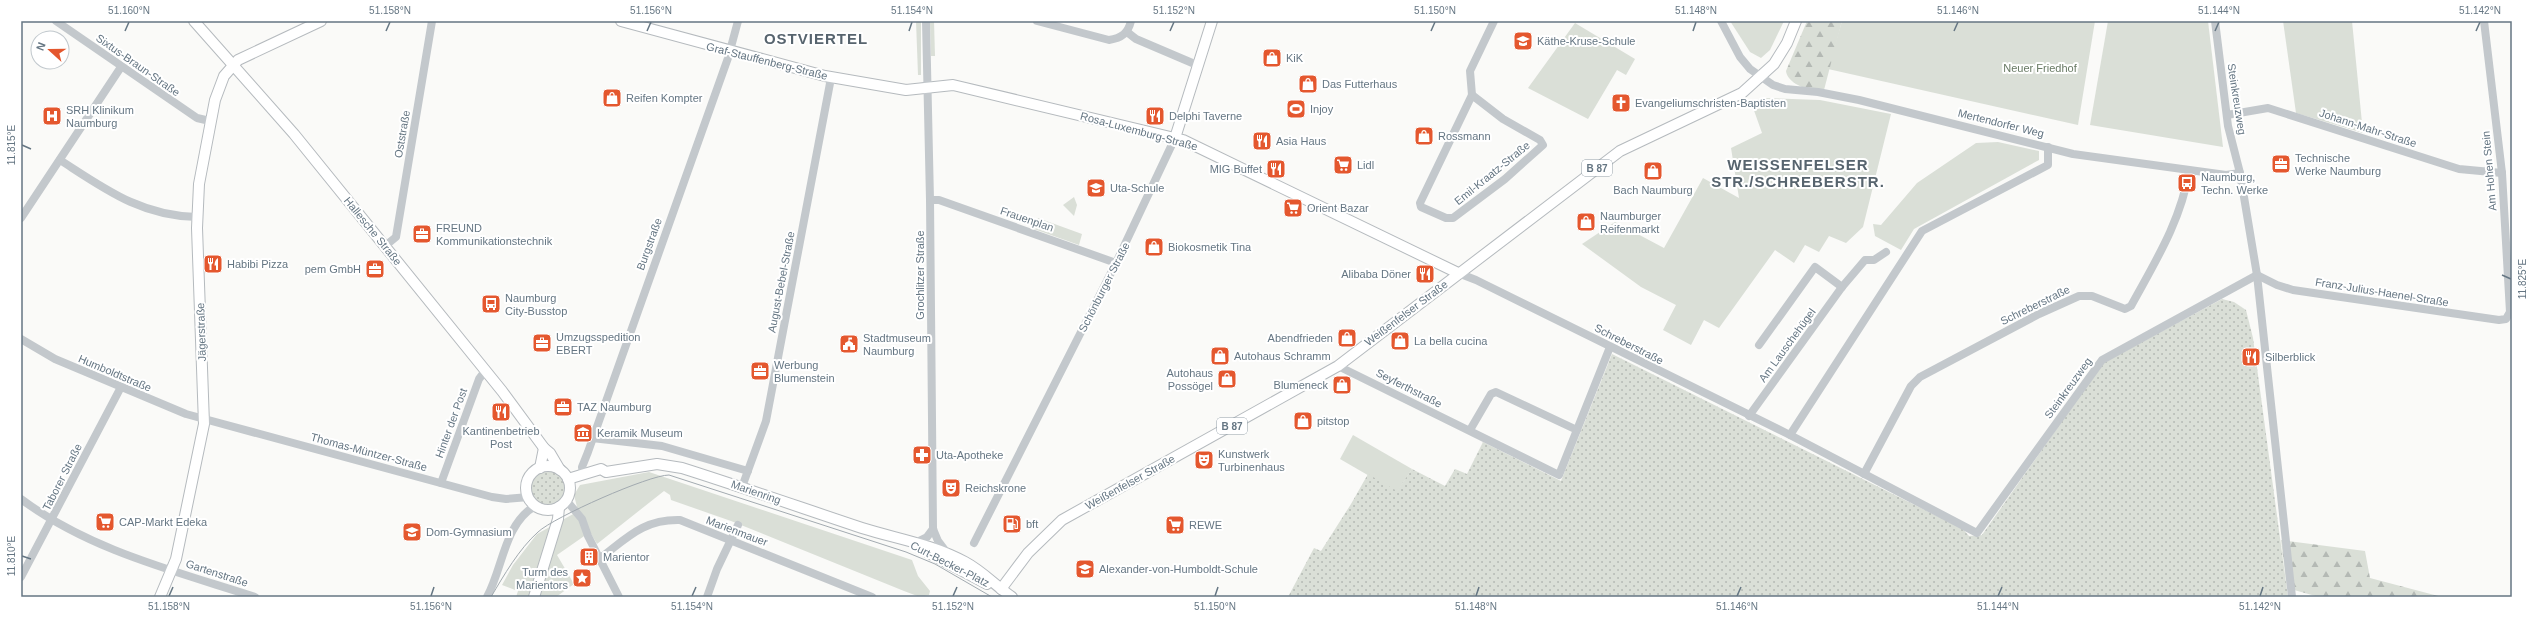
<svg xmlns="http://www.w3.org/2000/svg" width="2533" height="618" font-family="Arial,sans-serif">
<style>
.green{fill:#dadfd7}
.forest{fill:url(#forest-firs)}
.garden{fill:url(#garden-dots)}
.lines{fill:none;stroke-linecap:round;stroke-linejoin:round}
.major-casing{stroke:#b5babe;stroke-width:12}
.minor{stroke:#c3c8cc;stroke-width:8}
.major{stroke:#fff;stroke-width:10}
.tram{stroke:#a2aab0;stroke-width:1}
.ticks{fill:none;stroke:#657683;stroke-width:1.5}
.labels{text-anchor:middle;stroke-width:4;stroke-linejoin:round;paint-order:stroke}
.shield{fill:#fff;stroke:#939fa8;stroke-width:1}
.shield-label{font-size:10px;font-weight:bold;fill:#657683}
.poi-label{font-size:11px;fill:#657683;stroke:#fff;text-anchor:start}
.street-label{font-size:11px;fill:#657683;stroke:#fff}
.park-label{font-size:11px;fill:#687a64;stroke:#fff}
.district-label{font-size:15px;font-weight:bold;letter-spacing:1px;fill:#57646e;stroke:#fff}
.neatline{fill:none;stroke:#657683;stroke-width:1.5}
.ticks-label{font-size:10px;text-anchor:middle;fill:#657683}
</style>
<defs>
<pattern id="forest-firs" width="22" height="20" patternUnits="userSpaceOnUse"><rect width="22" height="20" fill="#dadfd7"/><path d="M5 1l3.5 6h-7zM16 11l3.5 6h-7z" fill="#b4b9b4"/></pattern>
<pattern id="garden-dots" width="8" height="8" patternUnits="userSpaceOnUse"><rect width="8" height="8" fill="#dadfd7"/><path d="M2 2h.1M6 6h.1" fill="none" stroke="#b4b9b4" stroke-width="1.8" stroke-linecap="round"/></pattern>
</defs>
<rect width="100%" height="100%" fill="#fafaf8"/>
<g class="green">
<path d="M916 21H921V75H918Z"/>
<path d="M930 21H934L935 56H931Z"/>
<path d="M1730 21H1784L1770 50 1761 58 1750 52Z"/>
<path d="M1842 21H2095L2078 125 1828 69Z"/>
<path d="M2108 21H2208L2223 147 2090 125Z"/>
<path d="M2283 21H2352L2363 133 2296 113Z"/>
<path d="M1575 23 1635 59 1626 75 1617 70 1588 119 1528 88Z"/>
<path d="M1763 98 1820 100 1891 114 1863 227 1846 243 1829 236 1819 252 1805 245 1794 263 1775 250 1719 328 1704 320 1691 345 1663 330 1676 305 1641 287 1582 244 1615 222 1664 248 1703 178 1739 198 1731 148 1762 133 1751 102Z"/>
<path d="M1998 142 2039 151V160L1914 229 1901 250 1875 236 1873 224 1881 225 1917 183 1976 143Z"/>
<path d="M1074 197 1077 205 1074 216 1063 205Z"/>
<path d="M1038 218 1082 234 1079 245 1034 229Z"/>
<path d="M1353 435 1412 469 1397 492 1340 459Z"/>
<path d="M649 472 912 560 918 576 930 591 929 595 920 597 904 591 731 521 671 500 670 495 664 491 597 544 590 532 557 555 574 584 556 597H516L518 591 502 585 513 565 537 534 575 513 577 507 574 495 580 485Z"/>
</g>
<g class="forest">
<path d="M1807 21H1842L1824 90C1812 93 1787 84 1786 71Z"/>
<path d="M2281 540 2365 551 2370 578 2442 597H2319L2287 588Z"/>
</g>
<g class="garden">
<path d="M2222 299 2234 302 2246 310 2253 338 2288 597H1288L1314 548 1321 551 1351 504 1368 474 1397 491 1412 469 1445 486 1455 469 1467 474 1483 442 1561 481 1612 354 1963 529 1969 536 1982 535 2103 363Z"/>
<circle cx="548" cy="488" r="18"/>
</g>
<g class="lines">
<g class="major-casing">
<g id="major">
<path d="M194 21 294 134 502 391 544 448 550 453 560 470"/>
<path d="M621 21 825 76 906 90 953 85 1183 140 1458 273"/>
<path d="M1175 138 1212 21"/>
<circle cx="548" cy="488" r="22"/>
<path d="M540 468 544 448"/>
<path d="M568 479 601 469 606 472 657 464 682 468C742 487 802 508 862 528 897 539 932 544 965 562 982 571 996 586 1012 597"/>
<path d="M925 551 987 584"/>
<path d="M1001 589 1028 553 1062 520 1338 366 1620 151 1742 93 1774 64 1787 43 1796 21"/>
<path d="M160 597 176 559 204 424 197 228 199 184 215 100 224 76 238 60 321 21"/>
<path d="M534 597 558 519 559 507"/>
</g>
</g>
<g class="minor">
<path d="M56 21 197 118 210 121"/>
<path d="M926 21 930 200 933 529 938 541 947 553"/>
<path d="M1037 21 1109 40C1122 38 1128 33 1131 21"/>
<path d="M1721 21 1740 57 1750 69 1773 85 1785 89 1818 92 1859 100 2073 154 2226 175 2240 173"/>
<path d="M2215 21 2228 126 2240 173 2257 275 2292 597"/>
<path d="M1127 32 1136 39 1197 65"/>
<path d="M1472 95 1503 119 1540 140 1543 145 1505 179 1453 218H1446L1421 207 1420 203Z"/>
<path d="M1472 95 1470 71 1494 21"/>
<path d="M2227 115 2268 108 2459 169 2502 173"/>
<path d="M60 160C105 189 141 216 197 217"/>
<path d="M930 200H939L1116 263"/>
<path d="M21 218 121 67"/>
<path d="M385 246 396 237 432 21"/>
<path d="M1458 273 1476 280 1790 435 1977 533 2102 360 2257 275"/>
<path d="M2257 275 2277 285 2293 290 2499 320 2506 319 2510 312 2502 173 2484 21"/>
<path d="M21 339 55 359 186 414 492 497 506 499 529 497"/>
<path d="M1759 345 1815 267 1842 287"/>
<path d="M1338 366 1559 475 1610 347"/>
<path d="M1749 416 1842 287 1865 260H1874L1886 252"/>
<path d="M1470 430 1491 394 1496 392 1577 430"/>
<path d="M1790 435 1922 231 2048 165V147"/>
<path d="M592 438 662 446 748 471"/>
<path d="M1864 474 1911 386 1920 377 2039 314 2079 296H2092L2125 309 2131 306C2155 262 2181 221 2189 171"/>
<path d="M583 475 582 467 588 452 728 58 738 21"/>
<path d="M441 483 479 379 485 371"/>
<path d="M742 487 766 421 831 78"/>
<path d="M21 499C89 550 175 571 255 597"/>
<path d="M566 500 582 519 588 536 619 597"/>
<path d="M917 542 927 537 933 529"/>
<path d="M974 543 1116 263 1175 138"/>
<path d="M599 559C627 538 643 519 680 520L872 597"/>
<path d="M21 577 121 387"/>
<path d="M487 597C503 568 504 524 535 506"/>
<path d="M707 597 717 569 738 525"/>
</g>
<use href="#major" class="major"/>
<path class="tram" d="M491 597C504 575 519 549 538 532 554 517 649 475 669 475L906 552 935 564 992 597"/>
</g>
<path class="ticks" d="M125 31 129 22M386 31 390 22M647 31 651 22M909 31 912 22M1170 31 1174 22M1431 31 1435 22M1693 31 1696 22M1954 31 1958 22M2215 31 2219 22M2476 31 2480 22M22 145 31 149M2502 275 2511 279M22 556 31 559M169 596 173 587M431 596 434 587M692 596 696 587M953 596 957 587M1215 596 1218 587M1476 596 1479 587M1737 596 1741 587M1998 596 2002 587M2260 596 2263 587"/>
<defs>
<g id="school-square" transform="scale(1)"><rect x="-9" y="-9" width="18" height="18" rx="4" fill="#e4572e" stroke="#fff"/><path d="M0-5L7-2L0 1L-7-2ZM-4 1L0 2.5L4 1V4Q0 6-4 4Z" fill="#fff"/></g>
<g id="shop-square" transform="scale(1)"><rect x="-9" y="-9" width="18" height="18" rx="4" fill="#e4572e" stroke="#fff"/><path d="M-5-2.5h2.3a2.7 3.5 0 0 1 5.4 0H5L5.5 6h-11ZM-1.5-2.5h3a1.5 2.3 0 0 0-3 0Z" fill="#fff"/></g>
<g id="church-square" transform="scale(1)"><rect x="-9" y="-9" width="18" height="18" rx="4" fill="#e4572e" stroke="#fff"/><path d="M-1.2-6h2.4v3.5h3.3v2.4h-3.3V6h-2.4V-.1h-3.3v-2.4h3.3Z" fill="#fff"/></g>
<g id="stadium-square" transform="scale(1)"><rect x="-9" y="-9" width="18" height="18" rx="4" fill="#e4572e" stroke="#fff"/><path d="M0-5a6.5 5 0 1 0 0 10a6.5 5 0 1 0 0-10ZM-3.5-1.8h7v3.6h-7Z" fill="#fff"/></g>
<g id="hospital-square" transform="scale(1)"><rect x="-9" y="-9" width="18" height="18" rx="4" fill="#e4572e" stroke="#fff"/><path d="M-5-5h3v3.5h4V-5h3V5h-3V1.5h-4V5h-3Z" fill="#fff"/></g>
<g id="restaurant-square" transform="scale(1)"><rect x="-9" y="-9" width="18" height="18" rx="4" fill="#e4572e" stroke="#fff"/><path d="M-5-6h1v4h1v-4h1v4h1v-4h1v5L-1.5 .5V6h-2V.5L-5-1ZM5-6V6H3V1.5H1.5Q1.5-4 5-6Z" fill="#fff"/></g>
<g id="office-square" transform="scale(1)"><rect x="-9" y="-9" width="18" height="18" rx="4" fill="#e4572e" stroke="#fff"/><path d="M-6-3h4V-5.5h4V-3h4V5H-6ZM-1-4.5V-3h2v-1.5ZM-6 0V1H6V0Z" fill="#fff"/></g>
<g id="supermarket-square" transform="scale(1)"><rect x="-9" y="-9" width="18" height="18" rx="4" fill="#e4572e" stroke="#fff"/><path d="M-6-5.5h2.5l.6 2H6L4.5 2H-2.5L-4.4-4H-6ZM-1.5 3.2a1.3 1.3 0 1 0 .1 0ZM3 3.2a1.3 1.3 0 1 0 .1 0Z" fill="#fff"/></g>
<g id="bus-square" transform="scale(1)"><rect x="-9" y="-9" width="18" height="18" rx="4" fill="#e4572e" stroke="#fff"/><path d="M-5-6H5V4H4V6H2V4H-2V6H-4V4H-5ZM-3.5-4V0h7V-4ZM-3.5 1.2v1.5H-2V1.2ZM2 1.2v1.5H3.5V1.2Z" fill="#fff"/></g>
<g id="civic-square" transform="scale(1)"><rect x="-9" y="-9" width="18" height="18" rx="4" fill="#e4572e" stroke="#fff"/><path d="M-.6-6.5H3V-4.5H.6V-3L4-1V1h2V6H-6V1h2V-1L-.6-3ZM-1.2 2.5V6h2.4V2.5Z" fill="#fff"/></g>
<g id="museum-square" transform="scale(1)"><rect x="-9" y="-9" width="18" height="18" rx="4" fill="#e4572e" stroke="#fff"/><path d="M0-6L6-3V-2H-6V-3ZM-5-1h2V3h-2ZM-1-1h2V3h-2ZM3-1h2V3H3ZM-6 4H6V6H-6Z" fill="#fff"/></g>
<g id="pharmacy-square" transform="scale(1)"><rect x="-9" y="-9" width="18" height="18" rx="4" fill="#e4572e" stroke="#fff"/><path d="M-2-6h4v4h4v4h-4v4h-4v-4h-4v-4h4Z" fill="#fff"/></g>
<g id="theatre-square" transform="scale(1)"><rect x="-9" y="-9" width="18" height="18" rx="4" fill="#e4572e" stroke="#fff"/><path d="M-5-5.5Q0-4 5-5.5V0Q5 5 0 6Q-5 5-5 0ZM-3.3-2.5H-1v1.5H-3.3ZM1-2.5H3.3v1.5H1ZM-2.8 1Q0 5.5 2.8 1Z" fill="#fff"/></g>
<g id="fuel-square" transform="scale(1)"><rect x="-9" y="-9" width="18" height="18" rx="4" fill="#e4572e" stroke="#fff"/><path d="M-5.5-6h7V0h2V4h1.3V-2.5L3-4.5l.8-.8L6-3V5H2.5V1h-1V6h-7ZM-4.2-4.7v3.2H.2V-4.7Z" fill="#fff"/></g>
<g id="building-square" transform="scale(1)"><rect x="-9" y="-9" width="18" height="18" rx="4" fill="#e4572e" stroke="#fff"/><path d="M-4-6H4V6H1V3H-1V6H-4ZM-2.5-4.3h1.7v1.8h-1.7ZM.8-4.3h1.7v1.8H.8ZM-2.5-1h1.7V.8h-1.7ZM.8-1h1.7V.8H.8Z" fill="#fff"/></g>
<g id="sight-square" transform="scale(1)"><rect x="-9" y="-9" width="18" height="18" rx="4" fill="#e4572e" stroke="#fff"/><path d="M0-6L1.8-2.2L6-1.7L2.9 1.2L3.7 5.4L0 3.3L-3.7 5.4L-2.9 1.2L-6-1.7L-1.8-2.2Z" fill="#fff"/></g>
</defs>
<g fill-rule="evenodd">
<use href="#school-square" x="1523" y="41"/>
<use href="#shop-square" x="1272" y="58"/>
<use href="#shop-square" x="1308" y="84"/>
<use href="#shop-square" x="612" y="98"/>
<use href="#church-square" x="1621" y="103"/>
<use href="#stadium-square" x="1296" y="109"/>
<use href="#hospital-square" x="52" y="116"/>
<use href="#restaurant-square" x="1155" y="116"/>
<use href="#shop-square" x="1424" y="136"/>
<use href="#restaurant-square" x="1262" y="141"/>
<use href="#office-square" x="2281" y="164"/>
<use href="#supermarket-square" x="1343" y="165"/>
<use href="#restaurant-square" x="1276" y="169"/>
<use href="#shop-square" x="1653" y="171"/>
<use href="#bus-square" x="2187" y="183"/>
<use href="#school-square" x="1096" y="188"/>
<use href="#supermarket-square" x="1293" y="208"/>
<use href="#shop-square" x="1586" y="222"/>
<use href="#office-square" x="422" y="234"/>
<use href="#shop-square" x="1154" y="247"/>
<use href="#restaurant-square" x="213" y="264"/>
<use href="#office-square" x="375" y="269"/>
<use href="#restaurant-square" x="1425" y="274"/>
<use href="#bus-square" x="491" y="304"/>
<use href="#shop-square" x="1347" y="338"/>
<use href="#shop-square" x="1400" y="341"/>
<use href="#office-square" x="542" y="343"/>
<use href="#civic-square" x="849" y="344"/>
<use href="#shop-square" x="1220" y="356"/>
<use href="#restaurant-square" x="2251" y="357"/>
<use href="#office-square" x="760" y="371"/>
<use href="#shop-square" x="1227" y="379"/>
<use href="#shop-square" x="1342" y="385"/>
<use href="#office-square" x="563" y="407"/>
<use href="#restaurant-square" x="501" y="412"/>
<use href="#shop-square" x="1303" y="421"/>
<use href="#museum-square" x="583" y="433"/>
<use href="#pharmacy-square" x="922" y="455"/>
<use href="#theatre-square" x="1204" y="460"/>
<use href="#theatre-square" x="951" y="488"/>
<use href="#supermarket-square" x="105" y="522"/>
<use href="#fuel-square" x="1012" y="524"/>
<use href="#supermarket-square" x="1175" y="525"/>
<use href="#school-square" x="412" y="532"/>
<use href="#building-square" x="589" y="557"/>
<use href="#school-square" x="1085" y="569"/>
<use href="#sight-square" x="582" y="578"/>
</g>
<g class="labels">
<g class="shield">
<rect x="1582" y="160" width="30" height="16" rx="3"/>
<rect x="1217" y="418" width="30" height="16" rx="3"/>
</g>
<g class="shield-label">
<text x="1597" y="172">B 87</text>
<text x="1232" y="430">B 87</text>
</g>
<g class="poi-label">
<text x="1537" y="45">Käthe-Kruse-Schule</text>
<text x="1286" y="62">KiK</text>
<text x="1322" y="88">Das Futterhaus</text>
<text x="626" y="102">Reifen Kompter</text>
<text x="1635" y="107">Evangeliumschristen-Baptisten</text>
<text x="1310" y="113">Injoy</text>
<text x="66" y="114">SRH Klinikum<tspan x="66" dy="13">Naumburg</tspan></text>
<text x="1169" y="120">Delphi Taverne</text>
<text x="1438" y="140">Rossmann</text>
<text x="1276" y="145">Asia Haus</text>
<text x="2295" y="162">Technische<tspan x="2295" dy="13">Werke Naumburg</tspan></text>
<text x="1357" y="169">Lidl</text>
<text x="1262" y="173" text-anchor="end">MIG Buffet</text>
<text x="2201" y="181">Naumburg,<tspan x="2201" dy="13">Techn. Werke</tspan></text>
<text x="1110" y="192">Uta-Schule</text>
<text x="1653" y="194" text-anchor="middle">Bach Naumburg</text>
<text x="1307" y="212">Orient Bazar</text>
<text x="1600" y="220">Naumburger<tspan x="1600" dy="13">Reifenmarkt</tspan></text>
<text x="436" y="232">FREUND<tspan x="436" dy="13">Kommunikationstechnik</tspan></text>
<text x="1168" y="251">Biokosmetik Tina</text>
<text x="227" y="268">Habibi Pizza</text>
<text x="361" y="273" text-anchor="end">pem GmbH</text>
<text x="1411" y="278" text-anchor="end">Alibaba Döner</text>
<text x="505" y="302">Naumburg<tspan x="505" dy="13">City-Busstop</tspan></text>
<text x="556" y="341">Umzugsspedition<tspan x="556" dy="13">EBERT</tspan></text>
<text x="863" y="342">Stadtmuseum<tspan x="863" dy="13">Naumburg</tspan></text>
<text x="1333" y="342" text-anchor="end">Abendfrieden</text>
<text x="1414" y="345">La bella cucina</text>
<text x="1234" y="360">Autohaus Schramm</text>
<text x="2265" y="361">Silberblick</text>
<text x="774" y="369">Werbung<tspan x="774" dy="13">Blumenstein</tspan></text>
<text x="1213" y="377" text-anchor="end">Autohaus<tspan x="1213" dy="13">Possögel</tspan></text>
<text x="1328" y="389" text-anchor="end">Blumeneck</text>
<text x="577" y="411">TAZ Naumburg</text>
<text x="1317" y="425">pitstop</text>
<text x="501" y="435" text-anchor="middle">Kantinenbetrieb<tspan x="501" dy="13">Post</tspan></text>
<text x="597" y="437">Keramik Museum</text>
<text x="1218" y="458">Kunstwerk<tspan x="1218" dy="13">Turbinenhaus</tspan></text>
<text x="936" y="459">Uta-Apotheke</text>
<text x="965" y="492">Reichskrone</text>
<text x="119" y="526">CAP-Markt Edeka</text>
<text x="1026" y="528">bft</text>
<text x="1189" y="529">REWE</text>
<text x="426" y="536">Dom-Gymnasium</text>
<text x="603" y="561">Marientor</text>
<text x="1099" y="573">Alexander-von-Humboldt-Schule</text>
<text x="568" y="576" text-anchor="end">Turm des<tspan x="568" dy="13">Marientors</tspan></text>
</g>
<g class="street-label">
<text transform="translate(767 61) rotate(14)" y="4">Graf-Stauffenberg-Straße</text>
<text transform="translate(138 65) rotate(35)" y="4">Sixtus-Braun-Straße</text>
<text transform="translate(2237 99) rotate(81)" y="4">Steinkreuzweg</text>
<text transform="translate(2001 123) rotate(14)" y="4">Mertendorfer Weg</text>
<text transform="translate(2368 128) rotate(18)" y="4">Johann-Mahr-Straße</text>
<text transform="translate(1139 131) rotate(15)" y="4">Rosa-Luxemburg-Straße</text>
<text transform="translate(402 134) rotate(-80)" y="4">Oststraße</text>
<text transform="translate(2489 171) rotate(-95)" y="4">Am Hohen Stein</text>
<text transform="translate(1492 173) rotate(-39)" y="4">Emil-Kraatz-Straße</text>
<text transform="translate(1027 219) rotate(19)" y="4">Frauenplan</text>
<text transform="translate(373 231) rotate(51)" y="4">Hallesche Straße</text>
<text transform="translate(649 244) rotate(-70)" y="4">Burgstraße</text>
<text transform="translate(920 275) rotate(-90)" y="4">Grochlitzer Straße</text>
<text transform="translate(781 282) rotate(-79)" y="4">August-Bebel-Straße</text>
<text transform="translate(1104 287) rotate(-63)" y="4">Schönburger Straße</text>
<text transform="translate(2382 292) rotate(9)" y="4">Franz-Julius-Haenel-Straße</text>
<text transform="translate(2035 305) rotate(-26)" y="4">Schreberstraße</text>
<text transform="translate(1406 313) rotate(-37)" y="4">Weißenfelser Straße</text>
<text transform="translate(201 332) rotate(-92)" y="4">Jägerstraße</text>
<text transform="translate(1629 344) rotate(27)" y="4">Schreberstraße</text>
<text transform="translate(1787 345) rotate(-54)" y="4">Am Lauschehügel</text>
<text transform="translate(115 373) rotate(23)" y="4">Humboldtstraße</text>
<text transform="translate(1409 388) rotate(27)" y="4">Seyferthstraße</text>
<text transform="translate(2068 388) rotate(-54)" y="4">Steinkreuzweg</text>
<text transform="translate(451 423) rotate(-70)" y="4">Hinter der Post</text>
<text transform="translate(369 452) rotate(15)" y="4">Thomas-Müntzer-Straße</text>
<text transform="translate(62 477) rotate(-63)" y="4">Taborer Straße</text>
<text transform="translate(1130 482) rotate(-29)" y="4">Weißenfelser Straße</text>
<text transform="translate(756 492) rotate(19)" y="4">Marienring</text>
<text transform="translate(737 531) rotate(21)" y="4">Marienmauer</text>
<text transform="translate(950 564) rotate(27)" y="4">Curt-Becker-Platz</text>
<text transform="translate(217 573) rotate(18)" y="4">Gartenstraße</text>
</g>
<g class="park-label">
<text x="2040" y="72">Neuer Friedhof</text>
</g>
<g class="district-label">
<text x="816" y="44">OSTVIERTEL</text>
<text x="1798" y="170">WEISSENFELSER<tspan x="1798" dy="17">STR./SCHREBERSTR.</tspan></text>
</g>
</g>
<rect width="2533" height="618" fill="none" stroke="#ffffff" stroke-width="44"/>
<g transform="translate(50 50) rotate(291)"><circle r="19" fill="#ffffff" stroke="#c1c8cd"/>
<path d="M0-3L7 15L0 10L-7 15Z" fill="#e4572e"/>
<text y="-6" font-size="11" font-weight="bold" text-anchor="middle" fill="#657683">N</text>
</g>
<rect x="22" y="22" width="2489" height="574" class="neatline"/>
<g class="ticks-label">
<text x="129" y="14">51.160°N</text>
<text x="390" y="14">51.158°N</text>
<text x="651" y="14">51.156°N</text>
<text x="912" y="14">51.154°N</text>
<text x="1174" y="14">51.152°N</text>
<text x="1435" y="14">51.150°N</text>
<text x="1696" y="14">51.148°N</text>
<text x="1958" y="14">51.146°N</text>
<text x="2219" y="14">51.144°N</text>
<text x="2480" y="14">51.142°N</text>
<text transform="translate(11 145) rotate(-90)" y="4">11.815°E</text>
<text transform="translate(2522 279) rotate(-90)" y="4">11.825°E</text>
<text transform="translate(11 556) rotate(-90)" y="4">11.810°E</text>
<text x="169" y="610">51.158°N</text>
<text x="431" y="610">51.156°N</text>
<text x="692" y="610">51.154°N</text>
<text x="953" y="610">51.152°N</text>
<text x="1215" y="610">51.150°N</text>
<text x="1476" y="610">51.148°N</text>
<text x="1737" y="610">51.146°N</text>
<text x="1998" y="610">51.144°N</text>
<text x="2260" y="610">51.142°N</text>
</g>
</svg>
